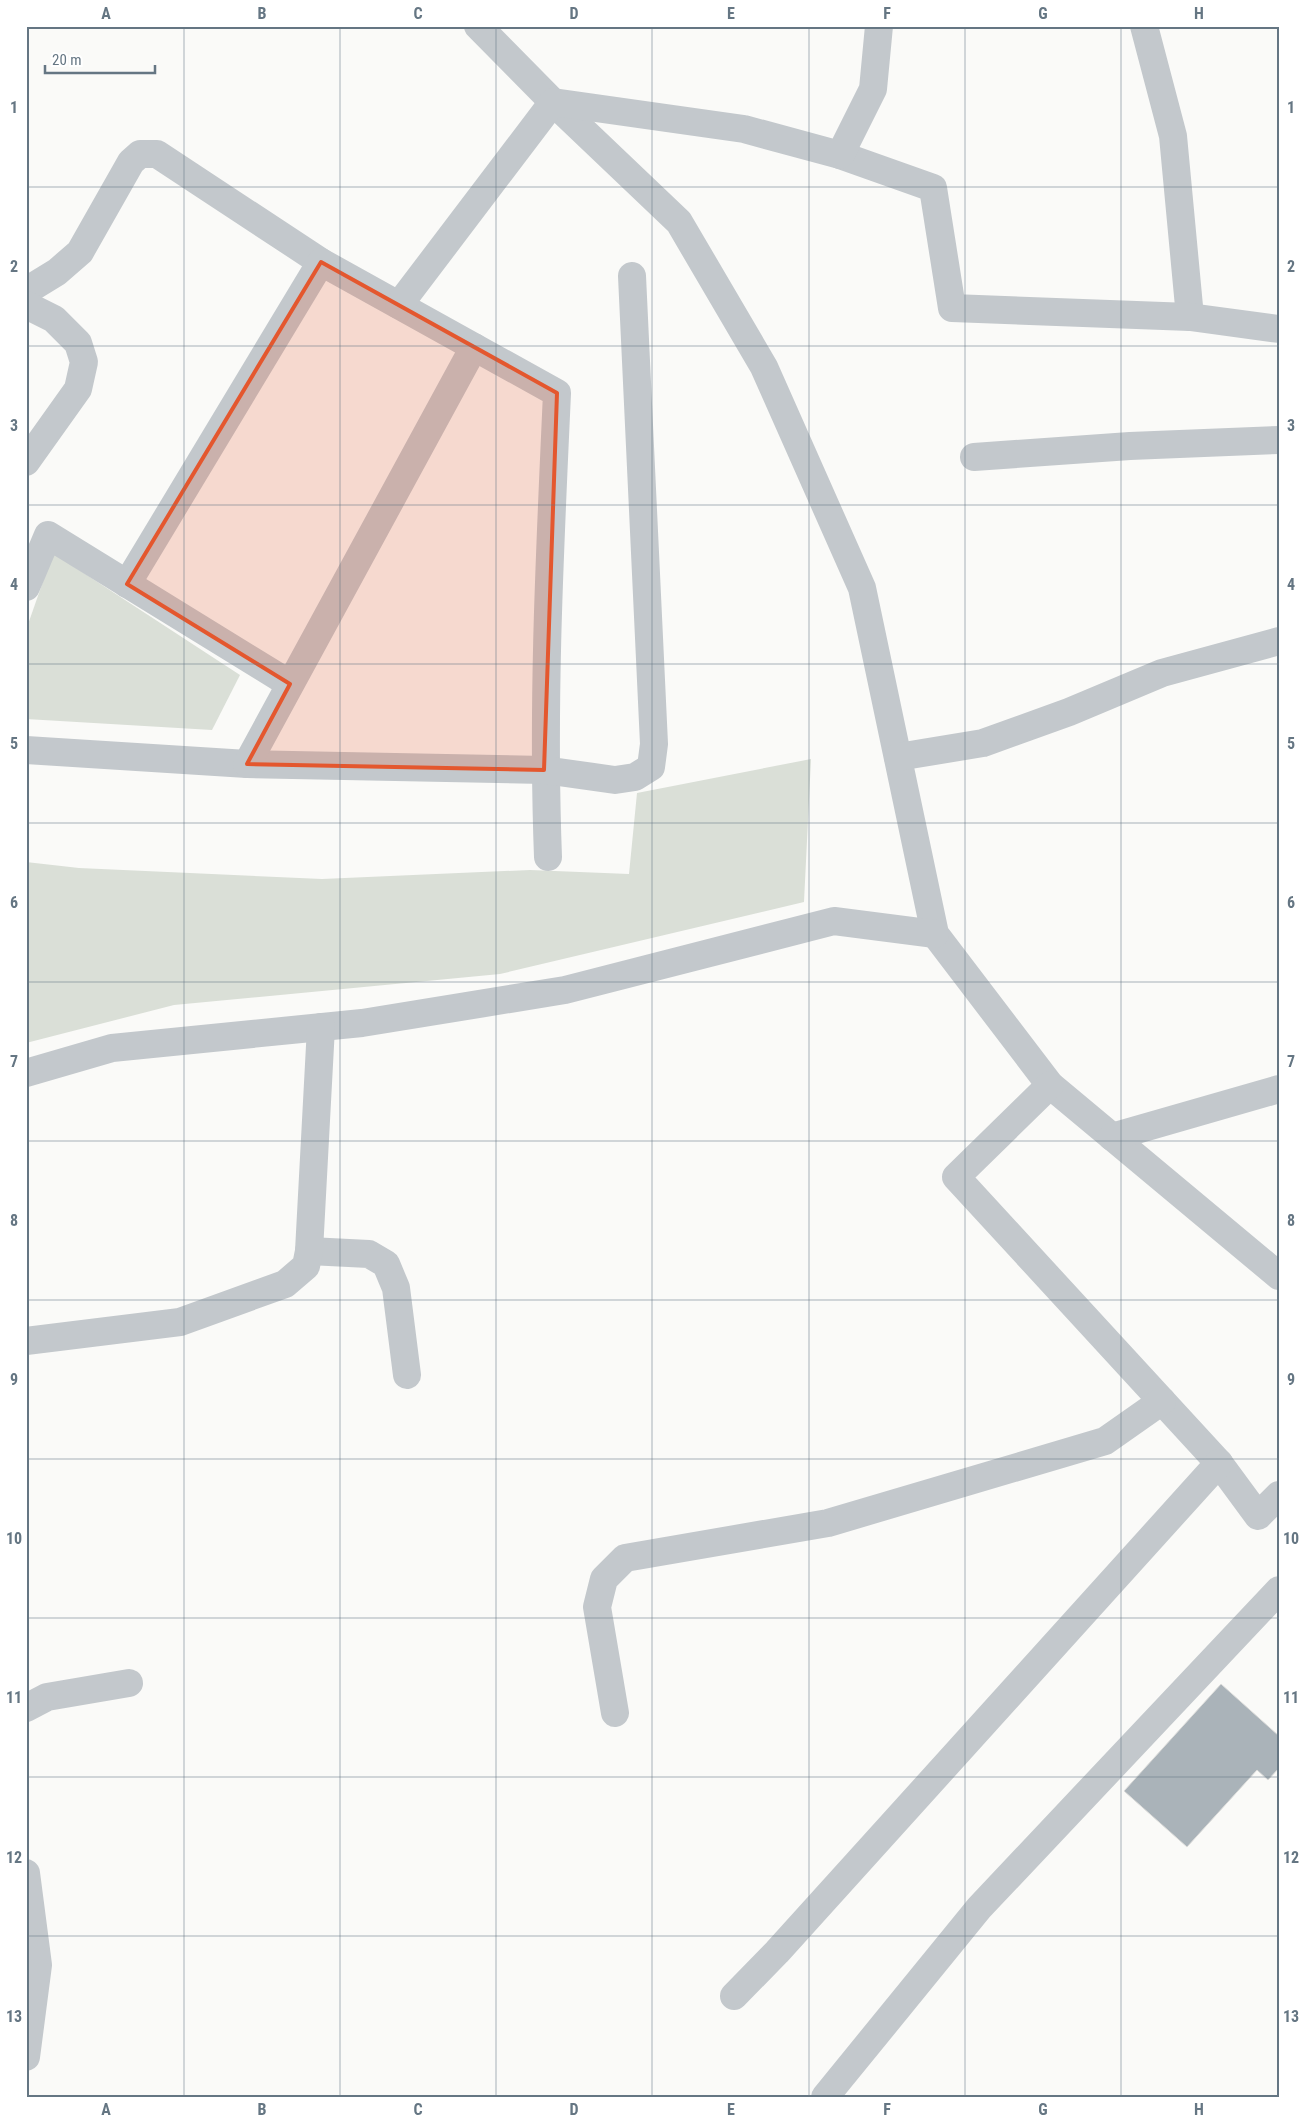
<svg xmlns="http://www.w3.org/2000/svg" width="1305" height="2123" font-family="'Roboto Condensed',sans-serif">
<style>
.green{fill:#dadfd7}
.building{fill:#aab3b9;stroke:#dcdcda}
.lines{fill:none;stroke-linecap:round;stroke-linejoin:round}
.minor{stroke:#c3c8cc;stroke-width:28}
.marked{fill:#e4572e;fill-opacity:0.2;stroke:#e4572e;stroke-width:4;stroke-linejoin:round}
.grid{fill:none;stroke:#657683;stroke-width:1;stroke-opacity:0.55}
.neatline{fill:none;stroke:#657683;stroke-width:2}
.grid-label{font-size:16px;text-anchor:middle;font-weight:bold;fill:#657683}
</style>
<rect width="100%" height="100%" fill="#fafaf8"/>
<g class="green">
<path d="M53 553 240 675 212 730 26 719V630Z"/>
<path d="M811 759 804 902 500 974 174 1005 26 1043V862L79 868 322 879 530 870 629 874 637 793Z"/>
</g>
<path class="building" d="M1221 1684 1279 1736V1768L1268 1780 1257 1770 1187 1847 1124 1791Z"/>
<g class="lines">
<g class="minor">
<path d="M478 26 553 102 679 222 764 367 862 588 935 934 1050 1085 1279 1276"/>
<path d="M1144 26 1173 136 1190 317"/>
<path d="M840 155 933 188 952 308 1190 317 1279 329"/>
<path d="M26 291 57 272 80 252 131 162 140 154H157L321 262 557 393C550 548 542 702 548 857"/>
<path d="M26 305 54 319 78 343 84 362 78 389 26 462"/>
<path d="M399 305 553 102 744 129 840 155 873 89 879 26"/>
<path d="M974 457 1130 446 1279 440"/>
<path d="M127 584 321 262"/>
<path d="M26 587 48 535 290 684"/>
<path d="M26 750 247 764 544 770 615 780 635 777 651 767 654 744 632 276"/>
<path d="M898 757 983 743 1069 712 1162 673 1279 641"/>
<path d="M247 764 474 347"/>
<path d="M26 1073 112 1048 362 1023 565 990 834 921 935 934"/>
<path d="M1050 1085 956 1177 1219 1463 1258 1516 1279 1495"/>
<path d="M1112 1137 1279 1089"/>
<path d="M309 1251 369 1254 386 1264 396 1288 407 1375"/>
<path d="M26 1341 180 1322 285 1284 306 1266 309 1251 321 1027"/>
<path d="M26 1708 47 1697 129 1683"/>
<path d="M615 1713 597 1607 604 1579 625 1558 828 1523 1105 1441 1162 1401"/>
<path d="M26 1873 38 1965 26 2057"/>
<path d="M734 1996 777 1952 1219 1463"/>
<path d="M825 2097 979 1908 1279 1590"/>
</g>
</g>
<path class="marked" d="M321 262 557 393 544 770 247 764 290 684 127 584Z"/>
<path class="grid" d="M184 26V2097M340 26V2097M496 26V2097M652 26V2097M809 26V2097M965 26V2097M1121 26V2097M26 187H1279M26 346H1279M26 505H1279M26 664H1279M26 823H1279M26 982H1279M26 1141H1279M26 1300H1279M26 1459H1279M26 1618H1279M26 1777H1279M26 1936H1279"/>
<rect width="1305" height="2123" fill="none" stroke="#ffffff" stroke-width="55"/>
<path d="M45 65v8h110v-8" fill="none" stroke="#657683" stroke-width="2.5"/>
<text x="52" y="65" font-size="15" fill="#657683" stroke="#ffffff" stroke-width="4" paint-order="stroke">20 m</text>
<rect x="28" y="28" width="1250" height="2068" class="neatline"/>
<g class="grid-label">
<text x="106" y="19">A</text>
<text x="262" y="19">B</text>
<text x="418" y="19">C</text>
<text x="574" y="19">D</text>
<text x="731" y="19">E</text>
<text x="887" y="19">F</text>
<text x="1043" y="19">G</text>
<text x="1199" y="19">H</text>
<text x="14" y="113">1</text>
<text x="1291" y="113">1</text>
<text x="14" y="272">2</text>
<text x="1291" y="272">2</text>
<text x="14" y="431">3</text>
<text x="1291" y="431">3</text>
<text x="14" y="590">4</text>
<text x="1291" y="590">4</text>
<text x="14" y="749">5</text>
<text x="1291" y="749">5</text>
<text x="14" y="908">6</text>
<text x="1291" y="908">6</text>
<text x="14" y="1067">7</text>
<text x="1291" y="1067">7</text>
<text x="14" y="1226">8</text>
<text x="1291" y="1226">8</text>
<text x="14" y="1385">9</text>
<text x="1291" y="1385">9</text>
<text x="14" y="1544">10</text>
<text x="1291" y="1544">10</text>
<text x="14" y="1703">11</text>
<text x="1291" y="1703">11</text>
<text x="14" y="1863">12</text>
<text x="1291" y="1863">12</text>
<text x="14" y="2022">13</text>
<text x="1291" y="2022">13</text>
<text x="106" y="2115">A</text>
<text x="262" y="2115">B</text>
<text x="418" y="2115">C</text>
<text x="574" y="2115">D</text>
<text x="731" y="2115">E</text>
<text x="887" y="2115">F</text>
<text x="1043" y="2115">G</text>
<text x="1199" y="2115">H</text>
</g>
</svg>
